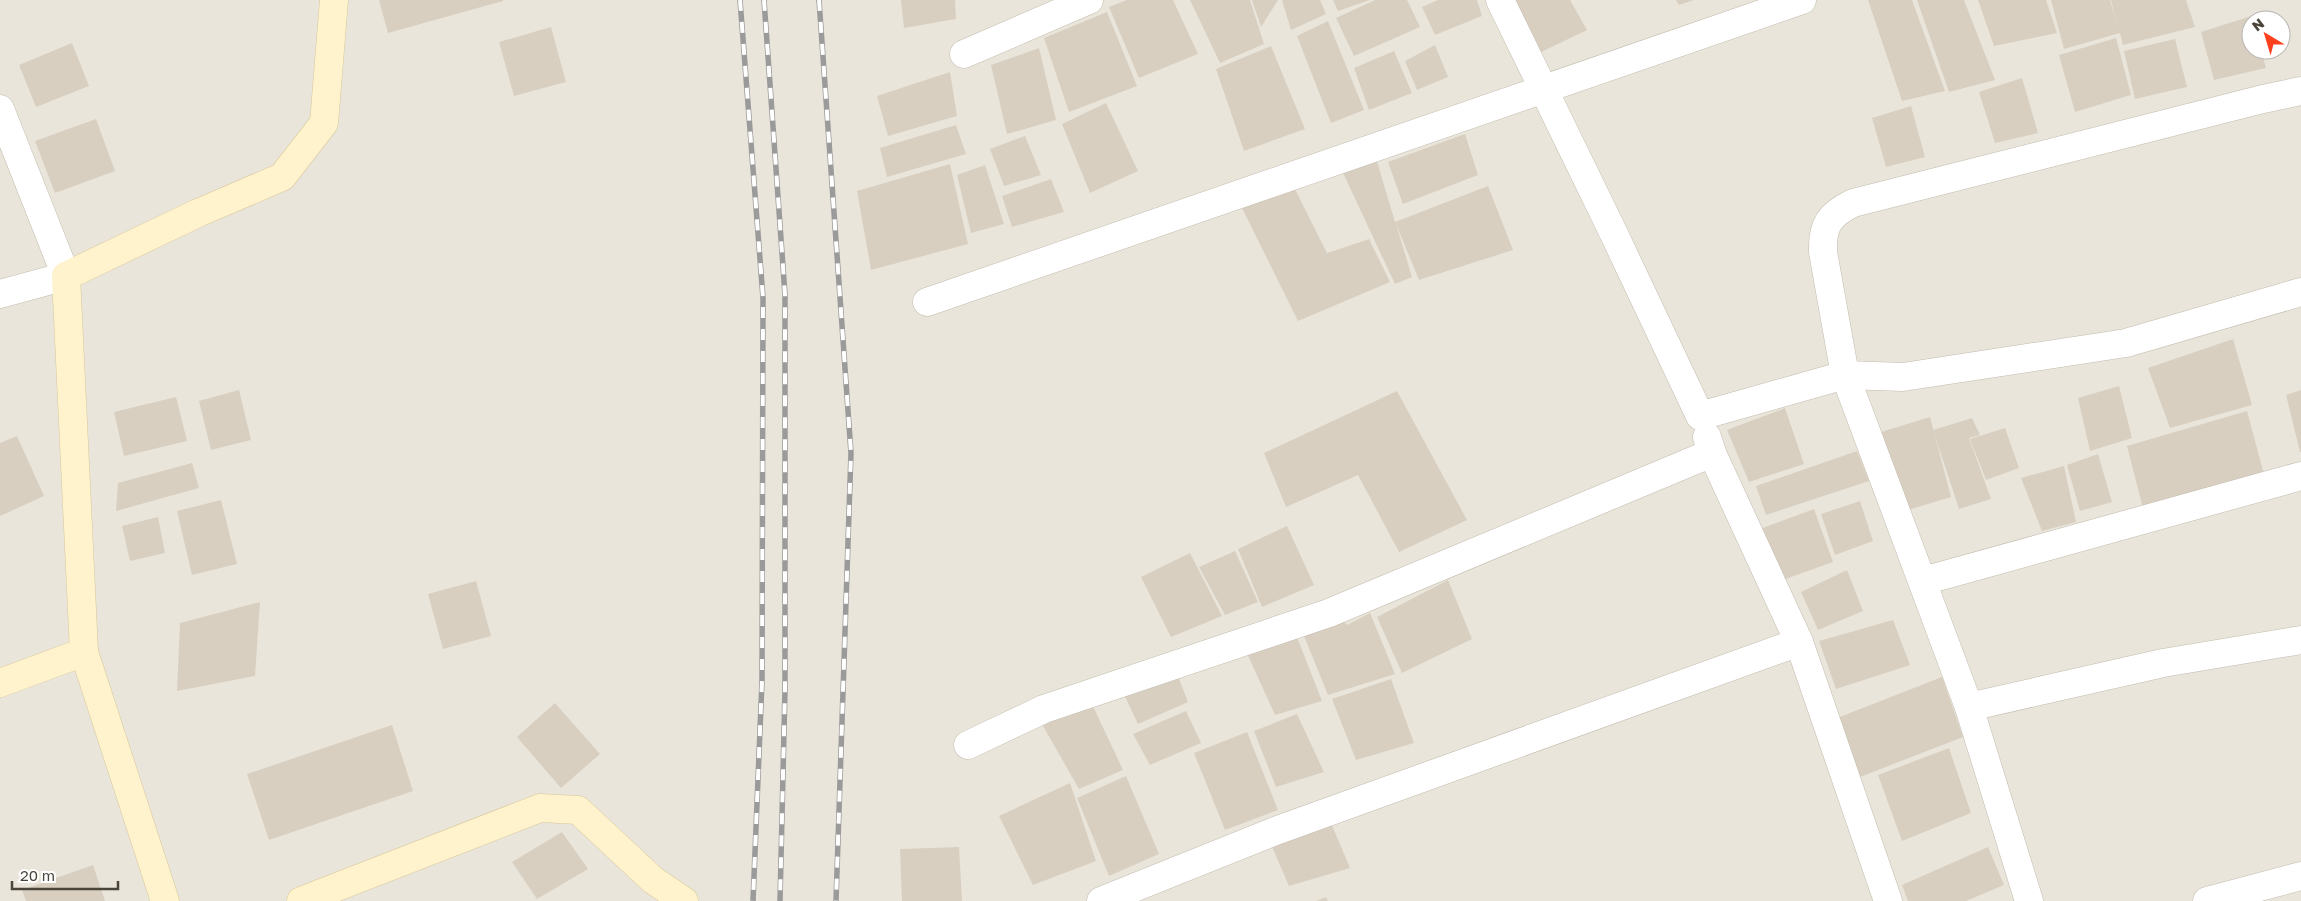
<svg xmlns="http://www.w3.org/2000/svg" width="2301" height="901" font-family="'Golos Text',sans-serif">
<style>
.residential{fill:#eae5da;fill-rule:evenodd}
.building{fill:#d8cfc1}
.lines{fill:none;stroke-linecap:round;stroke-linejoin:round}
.minor-casing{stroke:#c2bbae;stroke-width:29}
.secondary-casing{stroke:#d6c79b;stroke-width:29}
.minor{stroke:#fff;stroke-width:28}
.secondary{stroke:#fff3cd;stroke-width:28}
.rail-casing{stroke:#9a9a9a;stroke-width:5.5}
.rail{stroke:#fff;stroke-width:4;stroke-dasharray:11;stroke-linecap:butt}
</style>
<rect width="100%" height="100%" fill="#f6f3ec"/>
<path class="residential" d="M0 0H2301V901H0ZM2251 20H2281V50H2251Z"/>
<g class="building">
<path d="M379 0H503V1L388 33Z"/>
<path d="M901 0H955L956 19 904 28Z"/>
<path d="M1127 0H1173L1198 54 1139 78 1109 7Z"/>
<path d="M1190 0H1250L1264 44 1220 63Z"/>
<path d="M1252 0H1278L1261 27Z"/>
<path d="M1282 0H1320L1326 14 1291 30Z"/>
<path d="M1333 0H1370L1338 11Z"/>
<path d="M1375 0H1407L1420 27 1354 56 1336 18Z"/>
<path d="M1438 0H1477L1482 16 1435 35 1422 7Z"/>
<path d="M1516 0H1570L1587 30 1537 54 1511 3Z"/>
<path d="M1676 0H1694L1679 5Z"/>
<path d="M1868 0H1912L1945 91 1902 101Z"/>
<path d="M1917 0H1964L1995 80 1949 92Z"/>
<path d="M1978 0H2046L2057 33 1994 46Z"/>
<path d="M2051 0H2110L2117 25 2111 0H2186L2195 27 2123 45 2120 33 2064 49Z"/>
<path d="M1107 12 1137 86 1069 112 1044 38Z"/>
<path d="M2251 16V50H2261L2266 68 2214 80 2201 32Z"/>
<path d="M1328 21 1364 110 1331 123 1297 36Z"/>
<path d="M551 27 566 82 514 96 499 42Z"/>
<path d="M2116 38 2131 95 2075 112 2059 55Z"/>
<path d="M2175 39 2187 87 2135 99 2124 51Z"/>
<path d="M72 43 89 86 36 107 19 65Z"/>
<path d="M1435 45 1448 77 1417 90 1405 61Z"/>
<path d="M1271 46 1305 129 1244 151 1216 69Z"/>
<path d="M1039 48 1056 120 1007 134 991 65Z"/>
<path d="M1394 51 1412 93 1369 110 1354 68Z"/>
<path d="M950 72 957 116 888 136 877 96Z"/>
<path d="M2022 78 2038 133 1995 143 1979 92Z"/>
<path d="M1106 103 1138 171 1090 193 1062 124Z"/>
<path d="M1911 106 1925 157 1886 167 1872 118Z"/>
<path d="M96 119 115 171 55 193 35 141Z"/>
<path d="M956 125 966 154 887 177 880 148Z"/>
<path d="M1465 134 1478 175 1403 204 1388 162Z"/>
<path d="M1025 136 1041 175 1004 186 990 149Z"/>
<path d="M1376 158 1395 222 1488 186 1513 250 1419 280 1396 224 1412 277 1395 284 1343 173Z"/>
<path d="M950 164 968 244 871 270 857 191Z"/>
<path d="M985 165 1004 224 971 233 957 175Z"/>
<path d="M1051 179 1064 212 1012 227 1002 196Z"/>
<path d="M1293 185 1327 253 1369 239 1390 282 1298 321 1242 208Z"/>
<path d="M2233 339 2252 405 2170 428 2148 368Z"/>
<path d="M2119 386 2132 438 2090 451 2078 398Z"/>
<path d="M239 390 251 440 211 450 199 401Z"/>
<path d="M2301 390V452H2300L2286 395Z"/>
<path d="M1397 391 1467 520 1399 552 1358 475 1286 507 1264 453Z"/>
<path d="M176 397 187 441 124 456 114 412Z"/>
<path d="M1785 408 1804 464 1749 482 1727 430Z"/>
<path d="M2247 411 2265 478 2144 512 2127 446Z"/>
<path d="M1930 417 1951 497 1908 510 1878 433Z"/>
<path d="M1972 418 1980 435 1969 438 1991 499 1959 509 1933 430Z"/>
<path d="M2005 428 2019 468 1986 480 1970 439Z"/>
<path d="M17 436 44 496 0 516V443Z"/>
<path d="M1857 451 1869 481 1766 515 1756 486Z"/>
<path d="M2098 454 2112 502 2080 511 2067 465Z"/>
<path d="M192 463 199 488 116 511 118 483Z"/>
<path d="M2064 466 2076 522 2042 531 2021 478Z"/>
<path d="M221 500 237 564 192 575 177 511Z"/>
<path d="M1860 501 1873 541 1835 555 1821 514Z"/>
<path d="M1814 509 1833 562 1780 581 1760 529Z"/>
<path d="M158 517 165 553 130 561 122 526Z"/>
<path d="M1287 526 1314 585 1262 607 1238 549Z"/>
<path d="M1235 551 1258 602 1225 615 1199 567Z"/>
<path d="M1190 553 1222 616 1171 637 1141 577Z"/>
<path d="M1847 570 1863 611 1818 630 1801 592Z"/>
<path d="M1448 580 1472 639 1402 673 1377 617Z"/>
<path d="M476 581 491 636 443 649 428 594Z"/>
<path d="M260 602 255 676 177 691 180 623Z"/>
<path d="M1370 613 1395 674 1328 695 1302 631 1341 618 1347 625Z"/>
<path d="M1893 620 1910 665 1836 689 1819 641Z"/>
<path d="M1295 632 1322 701 1275 715 1245 649Z"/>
<path d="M1176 671 1188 702 1138 724 1122 690Z"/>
<path d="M1942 677 1963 737 1855 779 1832 720Z"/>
<path d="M1391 679 1414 743 1356 760 1332 699Z"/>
<path d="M1091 702 1123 770 1079 789 1042 724Z"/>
<path d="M555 703 600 754 561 788 517 737Z"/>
<path d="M1186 711 1201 743 1150 765 1133 734Z"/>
<path d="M1297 714 1324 772 1276 787 1254 731Z"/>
<path d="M392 725 413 791 269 840 247 774Z"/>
<path d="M1247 732 1278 810 1225 830 1194 753Z"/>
<path d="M1949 748 1971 813 1902 841 1878 775Z"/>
<path d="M1126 776 1159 854 1109 876 1077 798Z"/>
<path d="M1070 783 1096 861 1033 885 999 816Z"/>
<path d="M1329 818 1350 868 1289 886 1269 840Z"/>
<path d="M562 832 588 869 537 899 512 862Z"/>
<path d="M959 847 962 901H902L900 849Z"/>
<path d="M1988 847 2004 885 1966 901H1908L1902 885Z"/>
<path d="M93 865 105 901H26L22 890Z"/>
<path d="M1326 897 1328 901H1316Z"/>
</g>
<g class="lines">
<g class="minor-casing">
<g id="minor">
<path d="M1500 0 1613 232 1700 416 1845 375 1903 377 2126 343 2301 292"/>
<path d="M964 54 1089 0"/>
<path d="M2301 91 2263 99 1853 203C1829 215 1822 225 1823 252L1845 375 1969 707 2163 663 2301 640"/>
<path d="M0 109 66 276 0 294"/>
<path d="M927 302 1802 0"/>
<path d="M1707 437 1712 453 1799 642 1888 901"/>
<path d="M1923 581 2301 476"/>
<path d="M1969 707 2029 901"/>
<path d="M968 745 1044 709 1329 613 1712 453"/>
<path d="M1101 901 1278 830 1799 642"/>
<path d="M2207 901 2301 876"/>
</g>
</g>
<g class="secondary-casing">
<g id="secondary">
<path d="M0 683 84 652"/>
<path d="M165 901 84 652 66 276 198 213 282 177 324 123 334 0"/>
<path d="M301 901 540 808 578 810 653 880 684 901"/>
</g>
</g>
<use href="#minor" class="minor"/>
<use href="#secondary" class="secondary"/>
<g class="rail-casing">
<g id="rail">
<path d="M740 0 763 298 762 681 753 901"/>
<path d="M764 0 785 295V689L780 901"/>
<path d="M819 0 851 453 836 901"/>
</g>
</g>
<use href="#rail" class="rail"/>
</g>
<g transform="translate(2266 35) rotate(322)"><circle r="24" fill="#ffffff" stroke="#b7b4b0"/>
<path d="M0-4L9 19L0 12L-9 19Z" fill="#fc3f1d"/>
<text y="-8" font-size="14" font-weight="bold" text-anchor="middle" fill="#4b4439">N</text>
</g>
<path d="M12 881v8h106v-8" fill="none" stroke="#4b4439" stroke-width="2.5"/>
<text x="20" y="881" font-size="15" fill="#4b4439" stroke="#ffffff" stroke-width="4" paint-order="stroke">20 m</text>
</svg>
